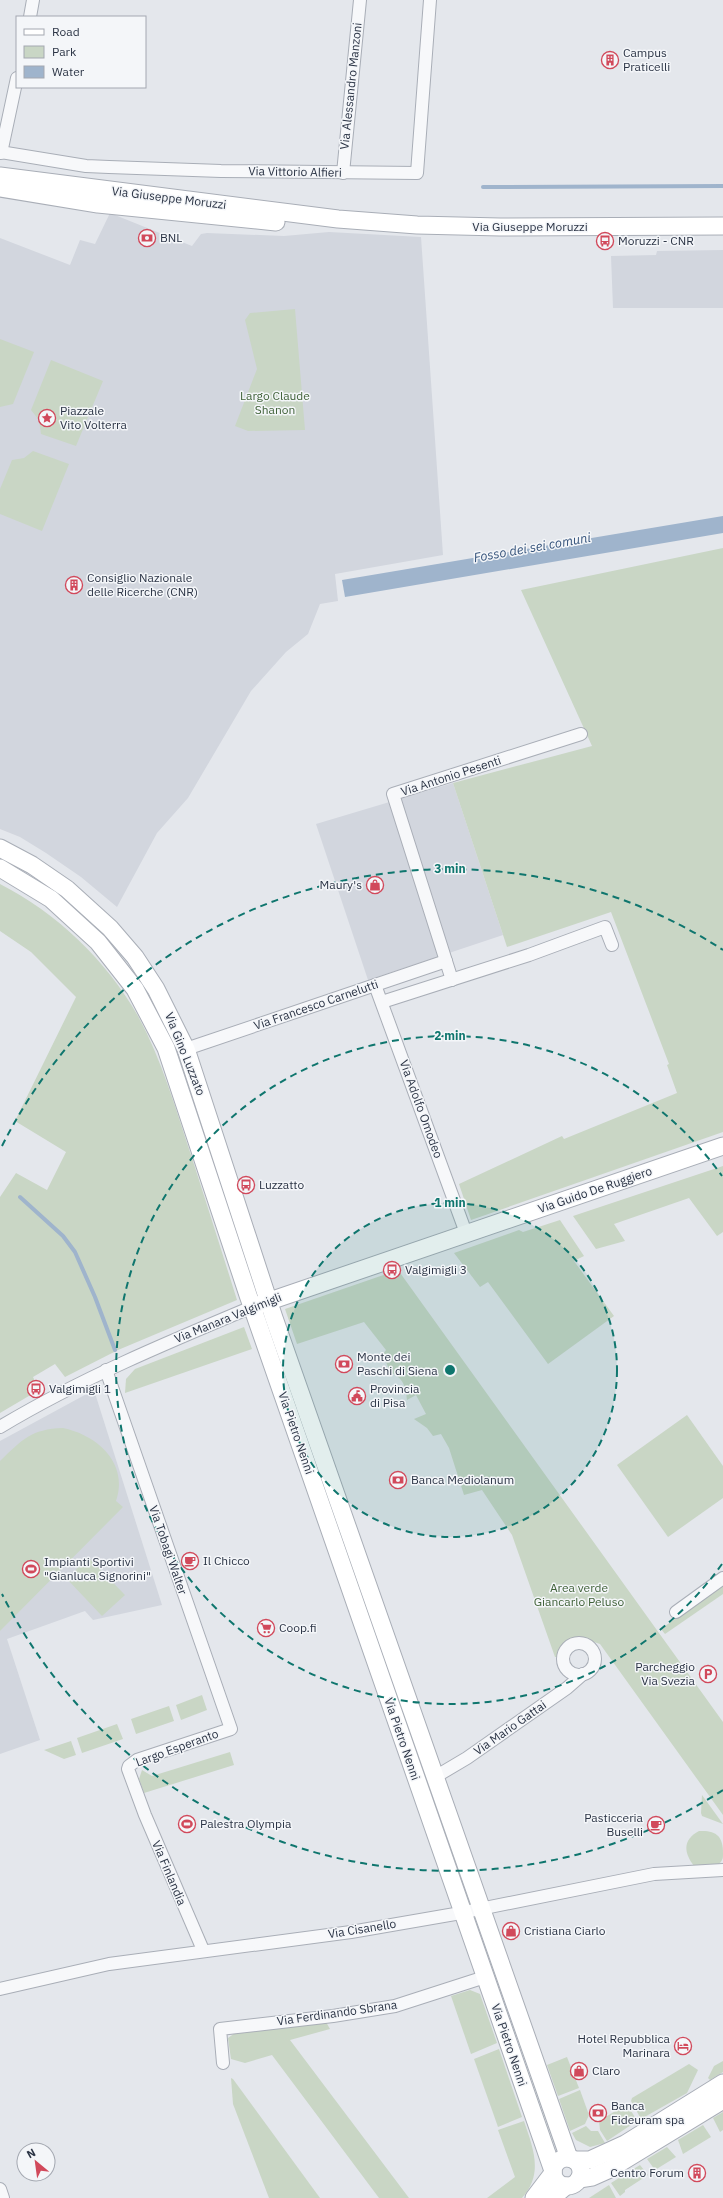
<svg xmlns="http://www.w3.org/2000/svg" width="723" height="2198" font-family="'IBM Plex Sans',sans-serif">
<style>
.built{fill:#d2d6de}
.green{fill:#c9d6c5}
.water{fill:#9fb4cc}
.lines{fill:none;stroke-linecap:round;stroke-linejoin:round}
.stream{stroke:#9fb4cc;stroke-width:4}
.street-casing{stroke:#a9aeb7;stroke-width:14}
.secondary-casing{stroke:#a9aeb7;stroke-width:19}
.street{stroke:#f7f8fa;stroke-width:12}
.secondary{stroke:#fff;stroke-width:17}
.ring{fill:none;stroke:#0f766e;stroke-width:2;stroke-dasharray:7 5}
.labels{text-anchor:middle;stroke-width:3;stroke-linejoin:round;paint-order:stroke}
.poi-label{font-size:12px;fill:#2b3445;stroke:#f4f6f9;text-anchor:start}
.street-label{font-size:12px;fill:#2b3445;stroke:#f4f6f9}
.park-label{font-size:12px;fill:#3f6138;stroke:#f4f6f9}
.water-label{font-size:13px;font-style:italic;fill:#34527a;stroke:#f4f6f9}
.centre{fill:#0f766e;stroke:#f4f6f9;stroke-width:2}
.ring-label{font-size:12px;text-anchor:middle;font-weight:bold;fill:#0f766e;stroke:#f4f6f9;stroke-width:3;stroke-linejoin:round;paint-order:stroke}
</style>
<rect width="100%" height="100%" fill="#e4e7ec"/>
<g class="built">
<path d="M110 213 192 246 201 234 207 233 284 236 329 232 421 237 443 555 335 574 338 601 320 604 308 634 286 652 251 691 188 798 157 833 117 907 81 877 46 853 20 837 0 829V238L70 265 80 240 95 244Z"/>
<path d="M723 250V308H613L611 256 656 255 657 251Z"/>
<path d="M453 783 503 935 368 980 316 824Z"/>
<path d="M94 1390 162 1605 93 1620 85 1611 7 1639 40 1740 0 1754V1441Z"/>
</g>
<g class="green">
<path d="M295 309 305 430 248 431 235 426 257 369 245 320 250 313Z"/>
<path d="M0 339 34 352 13 404 0 407Z"/>
<path d="M51 360 103 381 76 446 41 434 39 420 31 410Z"/>
<path d="M33 451 69 464 42 531 0 514V489L12 460 24 458Z"/>
<path d="M723 548V1132L471 1220 459 1184 562 1136 564 1139 677 1093 667 1065 669 1064 611 912 507 947 453 783 592 746 521 590Z"/>
<path d="M0 884C57 913 106 960 138 1016 162 1060 176 1110 192 1158 207 1205 222 1252 237 1300L118 1350 65 1377 55 1364 33 1377 39 1390 0 1413V1197L16 1173 47 1190 66 1152 15 1121 76 997 31 952 0 931Z"/>
<path d="M723 1166V1232L717 1236 689 1198 614 1224 625 1241 596 1249 573 1216Z"/>
<path d="M560 1220 584 1256 574 1261 614 1316 548 1364 488 1282 480 1287 454 1253 519 1230 523 1232Z"/>
<path d="M398 1270 723 1722V1815L600 1644C581 1638 567 1633 559 1657H555L512 1535 482 1490 464 1495 449 1448 441 1434 433 1436 427 1428 414 1419 426 1414 416 1395 407 1400C406 1386 403 1378 390 1372L383 1354 386 1350 364 1322 297 1344 285 1309Z"/>
<path d="M244 1327 252 1349 125 1393 126 1379 135 1369Z"/>
<path d="M687 1415 723 1466V1498L668 1537 617 1465Z"/>
<path d="M63 1428C97 1435 129 1463 116 1501L123 1507 0 1631V1461C22 1440 31 1429 63 1428Z"/>
<path d="M88 1557 125 1595 102 1616 67 1579Z"/>
<path d="M723 1584V1594L665 1634 661 1629Z"/>
<path d="M202 1695 207 1710 181 1720 176 1705Z"/>
<path d="M169 1706 174 1721 136 1734 131 1719Z"/>
<path d="M117 1724 123 1739 82 1753 77 1738Z"/>
<path d="M71 1741 76 1755 64 1759 44 1750Z"/>
<path d="M230 1752 234 1765 144 1793 139 1779 142 1770 152 1776Z"/>
<path d="M702 1795 723 1824 702 1816 701 1813Z"/>
<path d="M699 1831C716 1830 723 1836 723 1853 723 1858 723 1860 719 1864L694 1866C684 1853 682 1840 699 1831Z"/>
<path d="M470 1990 480 1994 497 2043 471 2054 451 1996Z"/>
<path d="M326 2022 330 2029 290 2040 409 2198H379L272 2055 245 2063 231 2059 228 2038 235 2033Z"/>
<path d="M499 2049 522 2117 498 2127 474 2059Z"/>
<path d="M567 2057 579 2088 558 2096 547 2065Z"/>
<path d="M723 2061V2072L710 2080 708 2078 714 2066Z"/>
<path d="M689 2064 698 2070 687 2093 641 2119 631 2101 632 2098Z"/>
<path d="M231 2078 233 2079 320 2198H269L233 2104Z"/>
<path d="M580 2090 589 2115 585 2124 570 2131 559 2099Z"/>
<path d="M627 2104 637 2121 607 2141 600 2130 599 2121Z"/>
<path d="M723 2112V2130L720 2132 713 2118Z"/>
<path d="M524 2121C533 2148 544 2174 522 2198H487L515 2177 498 2130Z"/>
<path d="M703 2125 711 2137 683 2154 678 2140Z"/>
<path d="M586 2126 591 2131H598L605 2143 590 2147 576 2140 572 2133Z"/>
<path d="M667 2147 676 2157 655 2170 647 2159Z"/>
<path d="M640 2165 648 2175 625 2190V2192L620 2196 611 2183Z"/>
<path d="M609 2185 616 2198H589Z"/>
</g>
<path class="water" d="M723 516V533L345 597 342 580Z"/>
<g class="lines">
<g class="stream">
<path d="M483 187 723 186"/>
<path d="M20 1197 63 1236 75 1252 95 1297 115 1350"/>
</g>
<g class="street-casing">
<g id="street">
<path d="M30 17 33 0"/>
<path d="M0 152 86 166 109 167 221 171 417 173 430 0"/>
<path d="M1 153 17 78"/>
<path d="M343 173 360 0"/>
<path d="M452 980 393 794 581 734"/>
<path d="M375 985 466 1233"/>
<path d="M382 1002 529 955 605 927 612 945"/>
<path d="M186 1049 446 961"/>
<path d="M106 1370 231 1729 137 1760 129 1766 128 1769 145 1815 203 1950"/>
<path d="M0 1427C80 1379 166 1343 252 1307"/>
<path d="M676 1612 723 1578"/>
<circle cx="579" cy="1659" r="16"/>
<path d="M435 1777 467 1758 567 1688 583 1674"/>
<path d="M0 1989 109 1964 351 1932 455 1914 654 1874 723 1870"/>
<path d="M223 2063 220 2029 333 2016 395 2006 485 1977"/>
<path d="M0 2189 3 2198"/>
</g>
</g>
<g class="secondary-casing">
<g id="secondary">
<path d="M0 176 338 219 417 225 500 227 723 226"/>
<path d="M0 188 98 204 276 222"/>
<path d="M0 848 32 865 67 889 110 928 135 957 156 989 186 1049 274 1318 569 2158"/>
<path d="M0 868 51 899 98 942 135 989 166 1048 248 1295 553 2171"/>
<path d="M258 1305 723 1146"/>
<circle cx="567" cy="2172" r="14"/>
<path d="M574 2160H590L625 2144 723 2083"/>
<path d="M579 2179 592 2177 610 2169 723 2100"/>
<path d="M534 2198 553 2173"/>
<path d="M552 2198 566 2186"/>
</g>
</g>
<use href="#street" class="street"/>
<use href="#secondary" class="secondary"/>
</g>
<circle cx="450" cy="1370" r="167" fill="#0f766e" fill-opacity=".12"/>
<g class="ring">
<circle cx="450" cy="1370" r="167"/>
<path d="M722 1564A334 334 0 1 1 722 1176"/>
<path d="M723 1790A501 501 0 0 1 2 1594M2 1146A501 501 0 0 1 723 950"/>
</g>
<defs>
<g id="building-ring" transform="scale(0.9)"><circle r="9.5" fill="#f4f6f9" stroke="#d1495b" stroke-width="1.5"/><path d="M-4-6H4V6H1V3H-1V6H-4ZM-2.5-4.3h1.7v1.8h-1.7ZM.8-4.3h1.7v1.8H.8ZM-2.5-1h1.7V.8h-1.7ZM.8-1h1.7V.8H.8Z" fill="#d1495b"/></g>
<g id="bank-ring" transform="scale(0.9)"><circle r="9.5" fill="#f4f6f9" stroke="#d1495b" stroke-width="1.5"/><path d="M-6-4H6V4H-6ZM0-2.3a2.3 2.3 0 1 0 0 4.6a2.3 2.3 0 1 0 0-4.6Z" fill="#d1495b"/></g>
<g id="bus-ring" transform="scale(0.9)"><circle r="9.5" fill="#f4f6f9" stroke="#d1495b" stroke-width="1.5"/><path d="M-5-6H5V4H4V6H2V4H-2V6H-4V4H-5ZM-3.5-4V0h7V-4ZM-3.5 1.2v1.5H-2V1.2ZM2 1.2v1.5H3.5V1.2Z" fill="#d1495b"/></g>
<g id="sight-ring" transform="scale(0.9)"><circle r="9.5" fill="#f4f6f9" stroke="#d1495b" stroke-width="1.5"/><path d="M0-6L1.8-2.2L6-1.7L2.9 1.2L3.7 5.4L0 3.3L-3.7 5.4L-2.9 1.2L-6-1.7L-1.8-2.2Z" fill="#d1495b"/></g>
<g id="shop-ring" transform="scale(0.9)"><circle r="9.5" fill="#f4f6f9" stroke="#d1495b" stroke-width="1.5"/><path d="M-5-2.5h2.3a2.7 3.5 0 0 1 5.4 0H5L5.5 6h-11ZM-1.5-2.5h3a1.5 2.3 0 0 0-3 0Z" fill="#d1495b"/></g>
<g id="civic-ring" transform="scale(0.9)"><circle r="9.5" fill="#f4f6f9" stroke="#d1495b" stroke-width="1.5"/><path d="M-.6-6.5H3V-4.5H.6V-3L4-1V1h2V6H-6V1h2V-1L-.6-3ZM-1.2 2.5V6h2.4V2.5Z" fill="#d1495b"/></g>
<g id="cafe-ring" transform="scale(0.9)"><circle r="9.5" fill="#f4f6f9" stroke="#d1495b" stroke-width="1.5"/><path d="M-5.5-4.5H6V0H3Q3 3.5 0 3.5H-2.5Q-5.5 3.5-5.5 0ZM3-3.2v2h1.7v-2ZM-6 4.5H4V6H-6Z" fill="#d1495b"/></g>
<g id="stadium-ring" transform="scale(0.9)"><circle r="9.5" fill="#f4f6f9" stroke="#d1495b" stroke-width="1.5"/><path d="M0-5a6.5 5 0 1 0 0 10a6.5 5 0 1 0 0-10ZM-3.5-1.8h7v3.6h-7Z" fill="#d1495b"/></g>
<g id="supermarket-ring" transform="scale(0.9)"><circle r="9.5" fill="#f4f6f9" stroke="#d1495b" stroke-width="1.5"/><path d="M-6-5.5h2.5l.6 2H6L4.5 2H-2.5L-4.4-4H-6ZM-1.5 3.2a1.3 1.3 0 1 0 .1 0ZM3 3.2a1.3 1.3 0 1 0 .1 0Z" fill="#d1495b"/></g>
<g id="parking-ring" transform="scale(0.9)"><circle r="9.5" fill="#f4f6f9" stroke="#d1495b" stroke-width="1.5"/><path d="M-3.5-5.5H1a3.5 3.5 0 0 1 0 7H-1V5.5H-3.5ZM-1-3.4V-.6H.8a1.4 1.4 0 0 0 0-2.8Z" fill="#d1495b"/></g>
<g id="hotel-ring" transform="scale(0.9)"><circle r="9.5" fill="#f4f6f9" stroke="#d1495b" stroke-width="1.5"/><path d="M-6-4.5h1.5V1H6V5H4.5V3h-9V5H-6ZM-4 0a1.8 1.8 0 1 1 3.6 0ZM.5 0V-2.5h3Q6-2.5 6 0Z" fill="#d1495b"/></g>
</defs>
<g fill-rule="evenodd">
<use href="#building-ring" x="610" y="60"/>
<use href="#bank-ring" x="147" y="238"/>
<use href="#bus-ring" x="605" y="241"/>
<use href="#sight-ring" x="47" y="418"/>
<use href="#building-ring" x="74" y="585"/>
<use href="#shop-ring" x="375" y="885"/>
<use href="#bus-ring" x="246" y="1185"/>
<use href="#bus-ring" x="392" y="1270"/>
<use href="#bank-ring" x="344" y="1364"/>
<use href="#bus-ring" x="36" y="1389"/>
<use href="#civic-ring" x="357" y="1396"/>
<use href="#bank-ring" x="398" y="1480"/>
<use href="#cafe-ring" x="190" y="1561"/>
<use href="#stadium-ring" x="31" y="1569"/>
<use href="#supermarket-ring" x="266" y="1628"/>
<use href="#parking-ring" x="708" y="1674"/>
<use href="#stadium-ring" x="187" y="1824"/>
<use href="#cafe-ring" x="656" y="1825"/>
<use href="#shop-ring" x="511" y="1931"/>
<use href="#hotel-ring" x="683" y="2046"/>
<use href="#shop-ring" x="579" y="2071"/>
<use href="#bank-ring" x="598" y="2113"/>
<use href="#building-ring" x="697" y="2173"/>
</g>
<g class="labels">
<g class="poi-label">
<text x="623" y="57">Campus<tspan x="623" dy="14">Praticelli</tspan></text>
<text x="160" y="242">BNL</text>
<text x="618" y="245">Moruzzi - CNR</text>
<text x="60" y="415">Piazzale<tspan x="60" dy="14">Vito Volterra</tspan></text>
<text x="87" y="582">Consiglio Nazionale<tspan x="87" dy="14">delle Ricerche (CNR)</tspan></text>
<text x="362" y="889" text-anchor="end">Maury's</text>
<text x="259" y="1189">Luzzatto</text>
<text x="405" y="1274">Valgimigli 3</text>
<text x="357" y="1361">Monte dei<tspan x="357" dy="14">Paschi di Siena</tspan></text>
<text x="49" y="1393">Valgimigli 1</text>
<text x="370" y="1393">Provincia<tspan x="370" dy="14">di Pisa</tspan></text>
<text x="411" y="1484">Banca Mediolanum</text>
<text x="203" y="1565">Il Chicco</text>
<text x="44" y="1566">Impianti Sportivi<tspan x="44" dy="14">"Gianluca Signorini"</tspan></text>
<text x="279" y="1632">Coop.fi</text>
<text x="695" y="1671" text-anchor="end">Parcheggio<tspan x="695" dy="14">Via Svezia</tspan></text>
<text x="643" y="1822" text-anchor="end">Pasticceria<tspan x="643" dy="14">Buselli</tspan></text>
<text x="200" y="1828">Palestra Olympia</text>
<text x="524" y="1935">Cristiana Ciarlo</text>
<text x="670" y="2043" text-anchor="end">Hotel Repubblica<tspan x="670" dy="14">Marinara</tspan></text>
<text x="592" y="2075">Claro</text>
<text x="611" y="2110">Banca<tspan x="611" dy="14">Fideuram spa</tspan></text>
<text x="684" y="2177" text-anchor="end">Centro Forum</text>
</g>
<g class="street-label">
<text transform="translate(351 86) rotate(-84)" y="4">Via Alessandro Manzoni</text>
<text transform="translate(295 172) rotate(1)" y="4">Via Vittorio Alfieri</text>
<text transform="translate(169 198) rotate(7)" y="4">Via Giuseppe Moruzzi</text>
<text x="530" y="231">Via Giuseppe Moruzzi</text>
<text transform="translate(451 776) rotate(-18)" y="4">Via Antonio Pesenti</text>
<text transform="translate(316 1005) rotate(-19)" y="4">Via Francesco Carnelutti</text>
<text transform="translate(185 1054) rotate(68)" y="4">Via Gino Luzzato</text>
<text transform="translate(421 1109) rotate(70)" y="4">Via Adolfo Omodeo</text>
<text transform="translate(595 1190) rotate(-19)" y="4">Via Guido De Ruggiero</text>
<text transform="translate(228 1318) rotate(-22)" y="4">Via Manara Valgimigli</text>
<text transform="translate(296 1433) rotate(71)" y="4">Via Pietro Nenni</text>
<text transform="translate(168 1550) rotate(71)" y="4">Via Tobagi Walter</text>
<text transform="translate(510 1728) rotate(-35)" y="4">Via Mario Gattai</text>
<text transform="translate(402 1739) rotate(71)" y="4">Via Pietro Nenni</text>
<text transform="translate(177 1748) rotate(-20)" y="4">Largo Esperanto</text>
<text transform="translate(169 1873) rotate(67)" y="4">Via Finlandia</text>
<text transform="translate(362 1929) rotate(-9)" y="4">Via Cisanello</text>
<text transform="translate(337 2013) rotate(-8)" y="4">Via Ferdinando Sbrana</text>
<text transform="translate(509 2045) rotate(71)" y="4">Via Pietro Nenni</text>
</g>
<g class="park-label">
<text x="275" y="400">Largo Claude<tspan x="275" dy="14">Shanon</tspan></text>
<text x="579" y="1592">Area verde<tspan x="579" dy="14">Giancarlo Peluso</tspan></text>
</g>
<g class="water-label">
<text transform="translate(532 547) rotate(-10)" y="5">Fosso dei sei comuni</text>
</g>
</g>
<circle cx="450" cy="1370" r="6" class="centre"/>
<g class="ring-label">
<text x="450" y="873">3 min</text>
<text x="450" y="1040">2 min</text>
<text x="450" y="1207">1 min</text>
</g>
<rect x="16" y="16" width="130" height="72" fill="#f4f6f9" stroke="#a4a8b1"/>
<rect x="24" y="29" width="20" height="6" fill="#ffffff" stroke="#a4a8b1"/>
<text x="52" y="36" font-size="12" fill="#2b3445">Road</text>
<rect x="24" y="46" width="20" height="12" fill="#c9d6c5" stroke="#a4a8b1"/>
<text x="52" y="56" font-size="12" fill="#2b3445">Park</text>
<rect x="24" y="66" width="20" height="12" fill="#9fb4cc" stroke="#a4a8b1"/>
<text x="52" y="76" font-size="12" fill="#2b3445">Water</text>
<g transform="translate(36 2162) rotate(331)"><circle r="19" fill="#f4f6f9" stroke="#a4a8b1"/>
<path d="M0-3L7 15L0 10L-7 15Z" fill="#d1495b"/>
<text y="-6" font-size="11" font-weight="bold" text-anchor="middle" fill="#2b3445">N</text>
</g>
</svg>
